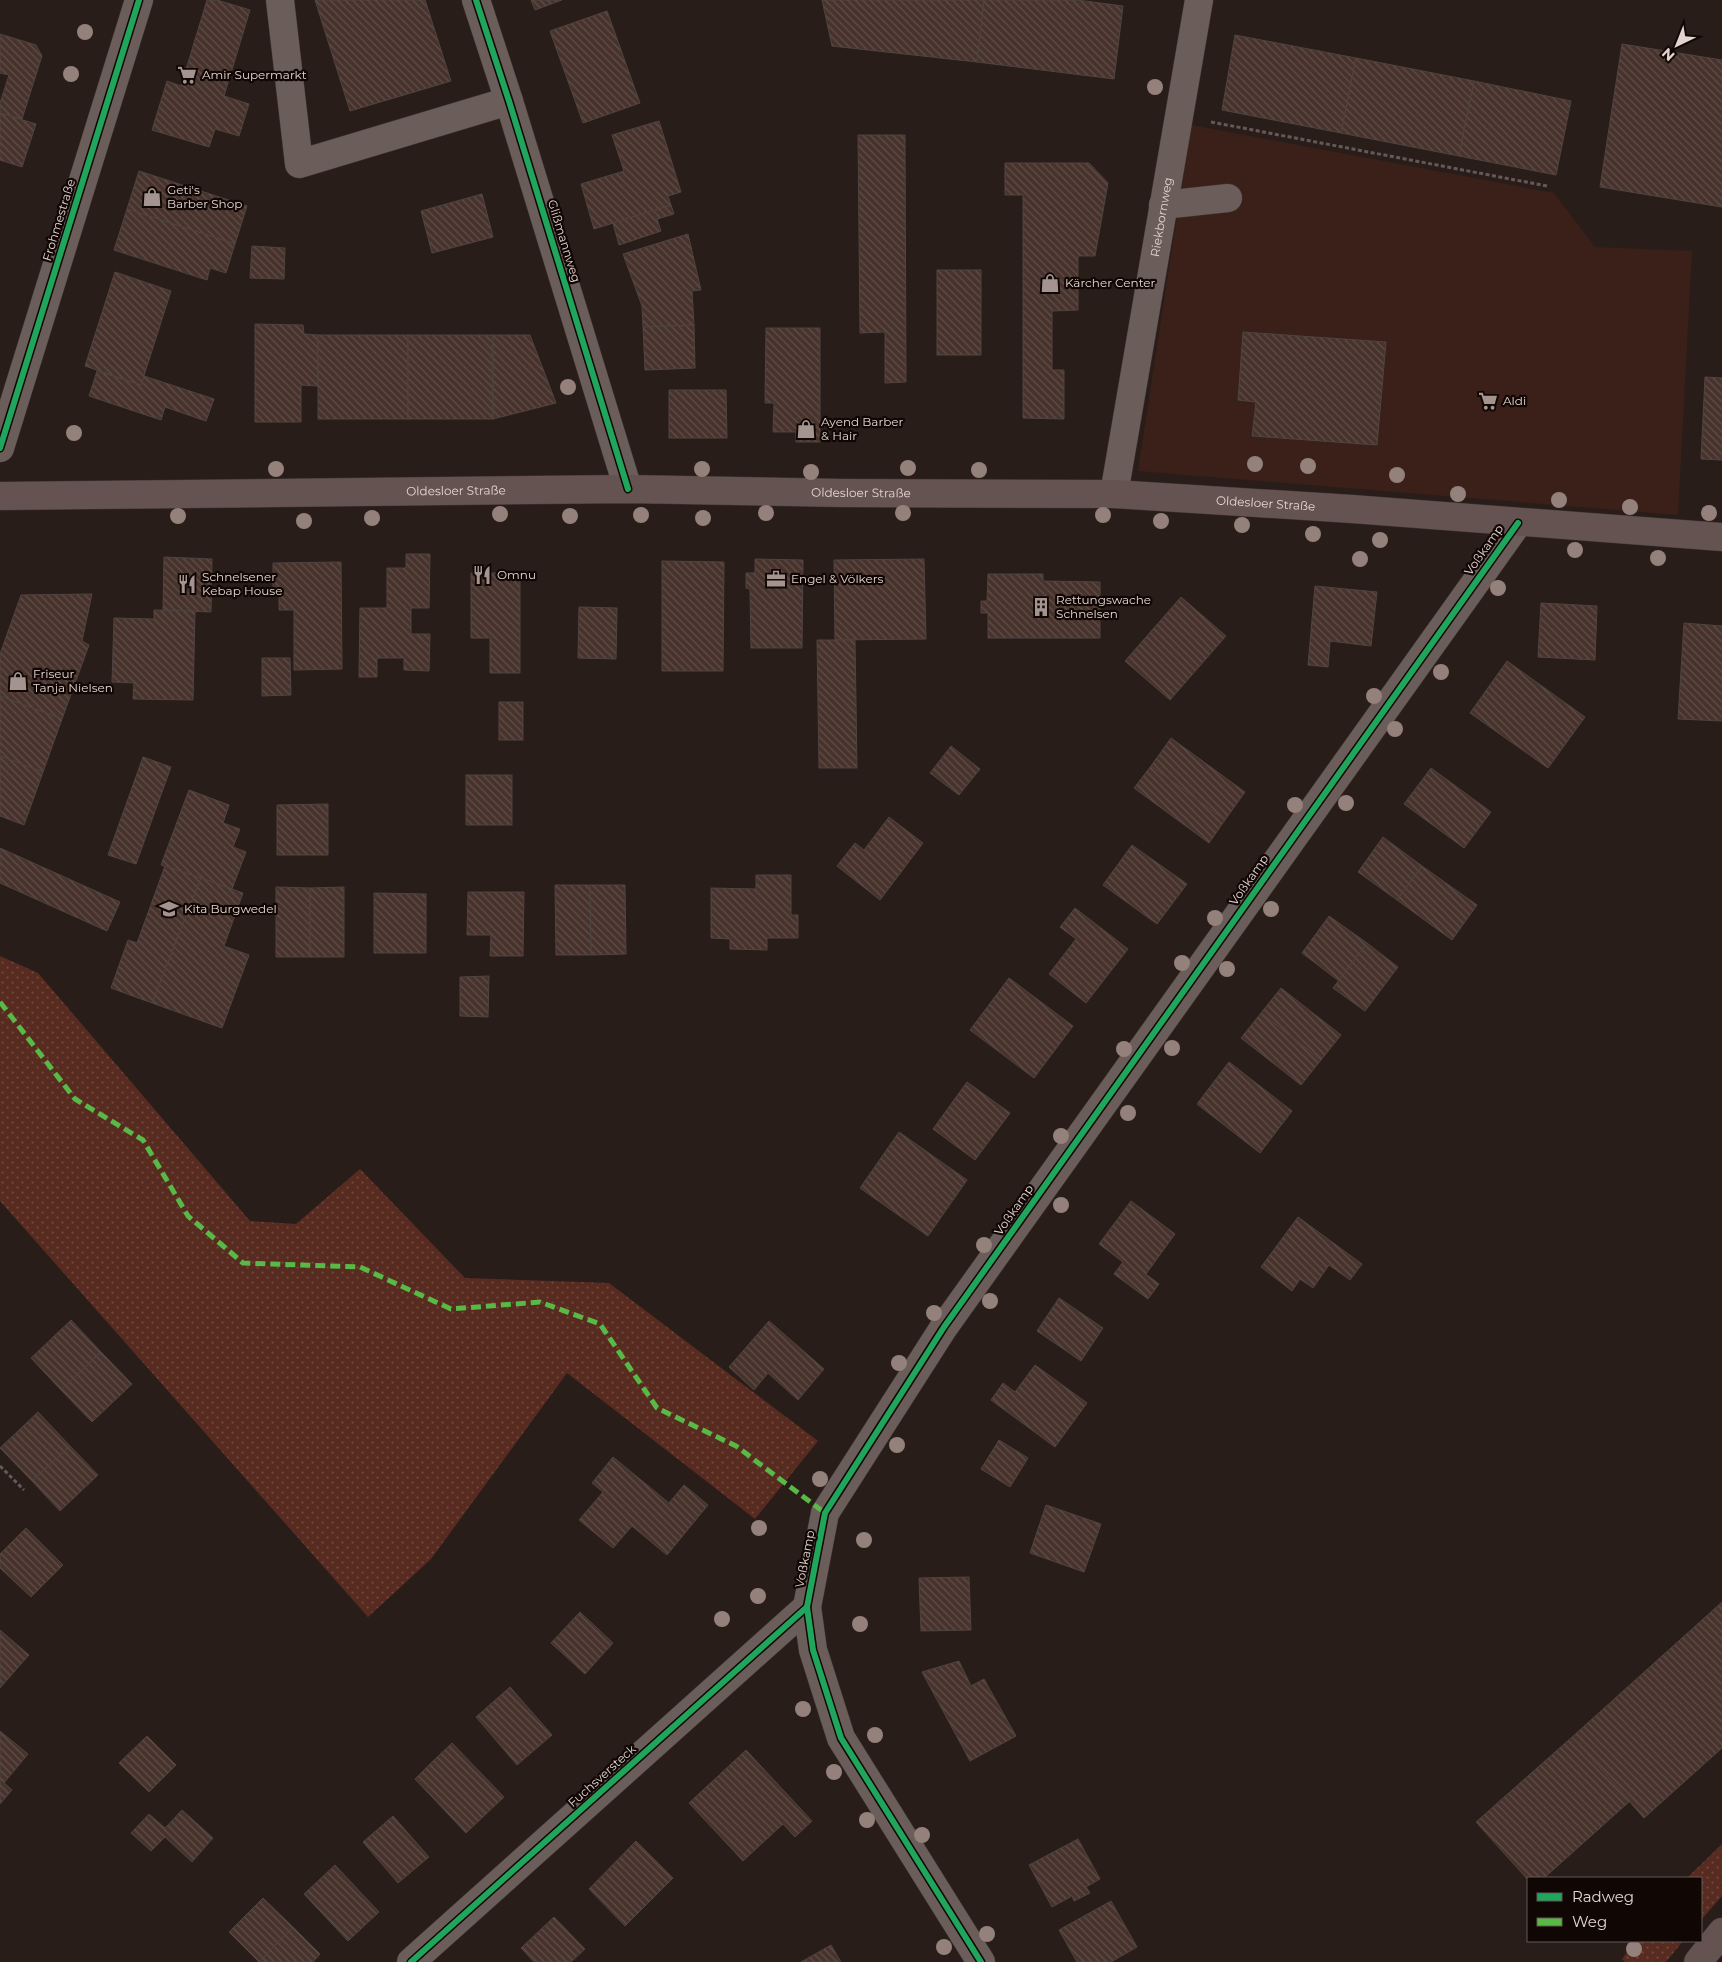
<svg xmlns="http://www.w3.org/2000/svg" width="1722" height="1962" font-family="Montserrat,sans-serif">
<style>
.built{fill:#3a2019}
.green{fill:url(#green-dots)}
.building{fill:url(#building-back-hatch);stroke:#4e4441}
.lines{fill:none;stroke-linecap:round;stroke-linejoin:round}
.minor-casing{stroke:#413735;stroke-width:29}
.major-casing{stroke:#413735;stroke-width:29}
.path{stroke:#645957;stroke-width:3;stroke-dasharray:4 2.5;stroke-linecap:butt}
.minor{stroke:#6a5d5a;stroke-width:28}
.major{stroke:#645350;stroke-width:28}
.quiet{stroke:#58b947;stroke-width:5;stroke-dasharray:10 5;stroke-linecap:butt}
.cycleway-casing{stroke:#100705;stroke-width:9}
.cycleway{stroke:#20a55d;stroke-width:6}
.tree{fill:#95817c}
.labels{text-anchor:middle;stroke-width:4.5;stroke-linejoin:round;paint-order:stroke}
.poi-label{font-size:12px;fill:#e4d4d0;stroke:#100705;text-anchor:start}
.street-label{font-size:12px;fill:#e4d4d0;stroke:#100705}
</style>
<defs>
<pattern id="green-dots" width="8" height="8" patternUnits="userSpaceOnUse" patternTransform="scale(1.25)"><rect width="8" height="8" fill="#582b20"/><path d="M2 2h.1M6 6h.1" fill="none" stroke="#70493f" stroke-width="1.8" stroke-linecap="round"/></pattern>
<pattern id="building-back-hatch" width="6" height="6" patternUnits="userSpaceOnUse" patternTransform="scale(1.25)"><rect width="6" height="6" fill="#47322c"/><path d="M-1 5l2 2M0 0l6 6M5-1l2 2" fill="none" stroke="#614f4a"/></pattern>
</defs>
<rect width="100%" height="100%" fill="#291d1a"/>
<path class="built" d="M1191 125 1554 193 1595 247 1692 251 1678 515 1138 471Z"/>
<g class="green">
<path d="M0 956 38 973 250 1221 296 1224 360 1169 465 1278 609 1283 818 1441 755 1519 567 1373 431 1559 368 1617 0 1201Z"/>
<path d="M1722 1844V1896L1701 1920V1878H1687Z"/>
<path d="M1635 1941H1683L1666 1962H1625L1622 1959Z"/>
</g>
<g class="building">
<path d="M207 0H217L250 10 224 96 249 104 239 136 215 129 209 147 152 130 167 81 181 86Z"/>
<path d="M315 0H425L451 81 350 111Z"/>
<path d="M531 0H562L535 10Z"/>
<path d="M822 0H984L977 62 832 46Z"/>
<path d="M984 0H1077L1123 6 1114 79 977 62Z"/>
<path d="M607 11 640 103 583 123 550 31Z"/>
<path d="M0 34 36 45 42 56 22 119 0 113V103L9 75 0 73Z"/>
<path d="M1235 35 1356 58 1341 133 1222 110Z"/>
<path d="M1622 44 1722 60V207L1600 187Z"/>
<path d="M1356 58 1474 81 1459 156 1341 133Z"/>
<path d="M1474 81 1571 101 1556 175 1459 156Z"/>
<path d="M0 113 36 124 22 167 0 160Z"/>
<path d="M659 121 681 192 668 196 671 205 594 229 581 184 624 171 612 135Z"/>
<path d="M858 135H905L906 382 885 383V332L860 333Z"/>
<path d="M1005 163H1089L1108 183 1095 256H1078V310L1052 311V370H1064V419L1023 418V195H1005Z"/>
<path d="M139 171 247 206 235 244 127 209Z"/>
<path d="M482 194 493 237 432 253 421 211Z"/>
<path d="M671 205 674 214 657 219 661 231 619 245 613 223Z"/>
<path d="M127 209 235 244 226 273 210 268 207 280 114 250Z"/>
<path d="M688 234 701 290 692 291 694 325 643 327 642 306 623 254Z"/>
<path d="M252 246 285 248 284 279 250 278Z"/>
<rect x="937" y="270" width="44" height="85"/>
<path d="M115 272 171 291 141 385 85 366Z"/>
<path d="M255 324 303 325 304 334 318 335V386L301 385V422H255Z"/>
<path d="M694 325 695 368 645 370 643 327Z"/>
<path d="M766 328H820V442H796V432H773L774 403H765Z"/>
<path d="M1243 332 1386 342 1377 445 1252 436 1256 402 1238 400Z"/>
<rect x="318" y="335" width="90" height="84"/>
<rect x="408" y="335" width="85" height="84"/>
<path d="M493 335H530L556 403 493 419Z"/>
<path d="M97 371 141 385 144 376 214 399 206 421 165 407 161 420 89 396Z"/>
<path d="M1705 377 1722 378V460L1701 459Z"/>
<path d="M669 390H726L727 438H669Z"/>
<path d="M406 554H430L429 608H411V634H430L429 671 404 670V658H377V677H359L360 608H387V568H406Z"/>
<path d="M164 557 212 559 211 612 163 610Z"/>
<path d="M755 559 803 560 802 648H751L750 589 746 588V573H755Z"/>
<path d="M924 559 926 639 835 640 834 560Z"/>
<path d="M662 561 724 562 723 671H662Z"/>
<path d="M341 562 342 669 294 670V610H279V588H273V563Z"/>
<path d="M471 573H520V673H490V638H471Z"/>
<path d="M988 574H1043V581L1100 582V638H988V613H981V601H987Z"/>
<path d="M1315 586 1377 592 1371 646 1330 641 1328 667 1308 665Z"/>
<path d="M92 594 82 641 89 645 62 719 0 696V654L21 595Z"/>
<path d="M1181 597 1226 636 1170 700 1125 661Z"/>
<path d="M1541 603 1597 606 1595 660 1538 657Z"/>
<path d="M579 607 617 608 616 659 578 658Z"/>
<path d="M154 610 195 611 193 700 133 699 134 683 112 682 114 618 154 619Z"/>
<path d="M1684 623 1722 626V721L1678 719Z"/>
<path d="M817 640H855L857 768H819Z"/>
<path d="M262 658H290L291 695 262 696Z"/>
<path d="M1507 661 1585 717 1548 768 1470 713Z"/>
<path d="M0 696 62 719 43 772 0 756Z"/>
<rect x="499" y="702" width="24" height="38"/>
<path d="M1171 738 1245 792 1225 820 1151 766Z"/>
<path d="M951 746 980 769 959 795 930 773Z"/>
<path d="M0 756 43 772 24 825 0 816Z"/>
<path d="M143 757 171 767 136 864 108 855Z"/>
<path d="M1151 766 1225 820 1209 843 1134 788Z"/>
<path d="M1431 768 1491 812 1464 848 1404 804Z"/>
<rect x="466" y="775" width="46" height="50"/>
<path d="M189 790 229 805 223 823 240 829 233 847 246 852 232 889 161 865Z"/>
<path d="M328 804V855H277V805Z"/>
<path d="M889 817 923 843 880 900 837 866 855 843 864 850Z"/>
<path d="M1383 837 1422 866 1397 900 1358 872Z"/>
<path d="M1132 845 1187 884 1157 924 1103 885Z"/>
<path d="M0 848 120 902 107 931 0 883Z"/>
<path d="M165 866 201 878 152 1003 111 988 128 940 137 943Z"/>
<path d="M1422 866 1477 905 1452 940 1397 900Z"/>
<path d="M756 875H791V915H798V938H767V950L730 949V939L711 938V888L756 889Z"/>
<path d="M201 878 243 893 224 946 249 955 222 1028 152 1003Z"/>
<path d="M555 885H590L591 955H556Z"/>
<path d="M590 885H625L626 954 591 955Z"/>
<path d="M276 887 310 888V957H276Z"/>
<path d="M344 887V957H310V888Z"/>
<path d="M468 892H524L523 956H490L491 935H467Z"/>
<path d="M374 893 426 894V953H374Z"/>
<path d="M1075 908 1128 949 1086 1003 1049 974 1076 939 1060 927Z"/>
<path d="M1329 916 1367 943 1339 981 1302 953Z"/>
<path d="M1367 943 1398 967 1365 1011 1333 988Z"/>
<path d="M489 976 488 1017 460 1016V977Z"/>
<path d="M1009 978 1073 1026 1034 1078 970 1030Z"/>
<path d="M1281 988 1341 1035 1321 1060 1261 1013Z"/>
<path d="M1261 1013 1321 1060 1301 1085 1241 1038Z"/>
<path d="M1229 1062 1292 1111 1260 1153 1197 1104Z"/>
<path d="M967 1082 1010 1113 975 1160 933 1129Z"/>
<path d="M899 1132 967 1180 928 1236 860 1188Z"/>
<path d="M1131 1201 1175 1234 1146 1274 1159 1284 1148 1299 1114 1274 1123 1262 1099 1244Z"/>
<path d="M1298 1217 1362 1264 1350 1280 1329 1265 1313 1288 1300 1279 1292 1291 1261 1267Z"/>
<path d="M1059 1298 1103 1328 1081 1361 1037 1331Z"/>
<path d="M71 1320 101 1352 61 1390 31 1358Z"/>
<path d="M769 1321 824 1369 798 1400 768 1373 754 1390 729 1367Z"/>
<path d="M101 1352 132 1384 92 1422 61 1390Z"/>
<path d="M1035 1365 1087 1403 1055 1447 991 1400 1003 1383 1015 1392Z"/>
<path d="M38 1412 70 1446 32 1481 0 1448Z"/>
<path d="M999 1440 1028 1458 1010 1487 981 1469Z"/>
<path d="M70 1446 98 1475 60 1511 32 1481Z"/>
<path d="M613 1457 669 1503 684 1485 708 1505 667 1555 632 1526 613 1548 579 1520 603 1492 592 1483Z"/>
<path d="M1046 1505 1101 1524 1084 1572 1030 1553Z"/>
<path d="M26 1528 63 1565 31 1597 0 1568V1554Z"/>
<path d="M969 1577 971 1630 921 1631 919 1578Z"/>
<path d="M1722 1602V1748L1644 1818 1572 1737Z"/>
<path d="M580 1612 613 1643 585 1674 551 1643Z"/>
<path d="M0 1630 29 1655 0 1688Z"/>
<path d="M959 1661 971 1686 984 1679 1016 1736 970 1761 922 1672Z"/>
<path d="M510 1687 552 1735 517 1765 476 1717Z"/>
<path d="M0 1731 28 1754 4 1783 0 1779Z"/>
<path d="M147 1736 176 1765 149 1792 119 1763Z"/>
<path d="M1572 1737 1630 1801 1544 1878H1528V1880L1476 1822Z"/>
<path d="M452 1743 504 1797 485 1815 433 1761Z"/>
<path d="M746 1750 812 1821 795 1837 783 1824 743 1861 689 1803Z"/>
<path d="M433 1761 485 1815 466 1833 415 1779Z"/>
<path d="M0 1779 12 1790 0 1804Z"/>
<path d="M182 1810 213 1838 192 1862 165 1837 151 1851 131 1833 149 1814 165 1828Z"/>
<path d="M393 1816 429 1857 398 1883 363 1842Z"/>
<path d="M1078 1839 1100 1879 1086 1887 1090 1893 1074 1901 1072 1896 1052 1907 1029 1865Z"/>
<path d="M636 1841 673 1878 625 1926 589 1889Z"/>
<path d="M335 1865 379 1912 348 1941 304 1894Z"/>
<path d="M263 1898 293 1927 259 1962 229 1932Z"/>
<path d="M1111 1901 1137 1947 1111 1962H1077L1059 1930Z"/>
<path d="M554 1917 585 1949 571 1962H534L521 1948Z"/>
<path d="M293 1927 320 1954 313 1962H259Z"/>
<path d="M831 1945 841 1962H801Z"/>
</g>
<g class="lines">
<g class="minor-casing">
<g id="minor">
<path d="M280 0 299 164 509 101"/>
<path d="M476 0 509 101 628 489"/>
<path d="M1163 205 1228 198"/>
<path d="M0 448 139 0"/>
<path id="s1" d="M1114 494 1199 0"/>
<path d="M411 1962 807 1607"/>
<path d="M981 1962 841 1738 813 1650 807 1607 825 1513 944 1327 1518 523"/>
</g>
</g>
<g class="major-casing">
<g id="major">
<path id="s2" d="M0 496 628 489 843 493 1114 494 1352 509 1722 537"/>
<path d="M1698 1962 1722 1932"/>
</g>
</g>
<g class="path">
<path d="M1211 122 1547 186"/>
<path d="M0 1466 24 1490"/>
</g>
<use href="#minor" class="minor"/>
<use href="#major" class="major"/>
<path class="quiet" d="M0 1002 75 1099 143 1140 188 1216 243 1263 360 1267 451 1309 540 1302 600 1324 657 1408 736 1446 825 1513"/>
<g class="cycleway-casing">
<g id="cycleway">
<path d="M476 0 509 101 628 489"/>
<path d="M0 448 139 0"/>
<path d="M411 1962 807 1607"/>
<path d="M981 1962 841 1738 813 1650 807 1607 825 1513 944 1327 1518 523"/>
</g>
</g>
<use href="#cycleway" class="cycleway"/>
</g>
<g class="tree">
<circle cx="85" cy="32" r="8"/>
<circle cx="71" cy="74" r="8"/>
<circle cx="1155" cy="87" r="8"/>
<circle cx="568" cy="387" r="8"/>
<circle cx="74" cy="433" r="8"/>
<circle cx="1255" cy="464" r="8"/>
<circle cx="1308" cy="466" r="8"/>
<circle cx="908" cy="468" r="8"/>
<circle cx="276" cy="469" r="8"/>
<circle cx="702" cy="469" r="8"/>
<circle cx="979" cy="470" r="8"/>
<circle cx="811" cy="472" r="8"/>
<circle cx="1397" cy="475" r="8"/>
<circle cx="1458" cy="494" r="8"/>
<circle cx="1559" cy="500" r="8"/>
<circle cx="1630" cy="507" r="8"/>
<circle cx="766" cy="513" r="8"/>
<circle cx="903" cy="513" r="8"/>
<circle cx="1709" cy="513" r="8"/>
<circle cx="500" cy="514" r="8"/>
<circle cx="641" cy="515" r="8"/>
<circle cx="1103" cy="515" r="8"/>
<circle cx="178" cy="516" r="8"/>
<circle cx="570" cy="516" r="8"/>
<circle cx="372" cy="518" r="8"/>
<circle cx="703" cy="518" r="8"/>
<circle cx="304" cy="521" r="8"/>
<circle cx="1161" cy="521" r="8"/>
<circle cx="1242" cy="525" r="8"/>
<circle cx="1313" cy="534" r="8"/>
<circle cx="1380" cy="540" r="8"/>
<circle cx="1575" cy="550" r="8"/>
<circle cx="1658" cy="558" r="8"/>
<circle cx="1360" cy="559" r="8"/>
<circle cx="1498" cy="588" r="8"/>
<circle cx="1441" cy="672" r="8"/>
<circle cx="1374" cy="696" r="8"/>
<circle cx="1395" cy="729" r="8"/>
<circle cx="1346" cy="803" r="8"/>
<circle cx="1295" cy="805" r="8"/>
<circle cx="1271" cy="909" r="8"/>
<circle cx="1215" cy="918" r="8"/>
<circle cx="1182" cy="963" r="8"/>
<circle cx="1227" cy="969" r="8"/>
<circle cx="1172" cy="1048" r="8"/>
<circle cx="1124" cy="1049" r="8"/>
<circle cx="1128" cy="1113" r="8"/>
<circle cx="1061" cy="1136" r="8"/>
<circle cx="1061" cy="1205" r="8"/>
<circle cx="984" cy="1245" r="8"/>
<circle cx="990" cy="1301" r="8"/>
<circle cx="934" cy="1313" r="8"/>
<circle cx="899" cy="1363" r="8"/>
<circle cx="897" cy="1445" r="8"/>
<circle cx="820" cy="1479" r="8"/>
<circle cx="759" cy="1528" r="8"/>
<circle cx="864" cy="1540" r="8"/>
<circle cx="758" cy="1596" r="8"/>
<circle cx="722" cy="1619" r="8"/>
<circle cx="860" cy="1624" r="8"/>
<circle cx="803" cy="1709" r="8"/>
<circle cx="875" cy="1735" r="8"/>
<circle cx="834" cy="1772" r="8"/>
<circle cx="867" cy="1820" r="8"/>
<circle cx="922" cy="1835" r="8"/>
<circle cx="987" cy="1934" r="8"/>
<circle cx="944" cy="1947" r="8"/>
<circle cx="1634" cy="1949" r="8"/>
</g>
<defs>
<g id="supermarket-bare" transform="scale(1.5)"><path d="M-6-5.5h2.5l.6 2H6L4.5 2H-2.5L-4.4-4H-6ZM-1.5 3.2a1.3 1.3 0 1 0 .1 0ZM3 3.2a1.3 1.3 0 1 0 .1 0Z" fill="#a39490" stroke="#100705" stroke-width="2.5" paint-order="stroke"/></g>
<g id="shop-bare" transform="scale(1.5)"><path d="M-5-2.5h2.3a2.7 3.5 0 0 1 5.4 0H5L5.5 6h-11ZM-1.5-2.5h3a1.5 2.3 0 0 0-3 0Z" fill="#a39490" stroke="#100705" stroke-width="2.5" paint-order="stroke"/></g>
<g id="restaurant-bare" transform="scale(1.5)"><path d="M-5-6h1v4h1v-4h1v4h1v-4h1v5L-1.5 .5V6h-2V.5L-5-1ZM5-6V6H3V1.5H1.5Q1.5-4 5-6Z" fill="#a39490" stroke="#100705" stroke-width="2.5" paint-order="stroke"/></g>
<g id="office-bare" transform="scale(1.5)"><path d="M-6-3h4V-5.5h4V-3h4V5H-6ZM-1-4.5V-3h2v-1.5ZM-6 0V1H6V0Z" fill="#a39490" stroke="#100705" stroke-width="2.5" paint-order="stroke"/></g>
<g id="building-bare" transform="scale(1.5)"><path d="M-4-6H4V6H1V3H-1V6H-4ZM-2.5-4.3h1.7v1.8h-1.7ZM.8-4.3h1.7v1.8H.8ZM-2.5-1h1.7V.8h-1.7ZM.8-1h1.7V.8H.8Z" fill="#a39490" stroke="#100705" stroke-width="2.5" paint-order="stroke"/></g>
<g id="school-bare" transform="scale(1.5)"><path d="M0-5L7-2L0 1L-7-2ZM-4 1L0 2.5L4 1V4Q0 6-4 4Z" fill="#a39490" stroke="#100705" stroke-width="2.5" paint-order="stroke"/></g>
</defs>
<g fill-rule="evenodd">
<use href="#supermarket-bare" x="187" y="75"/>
<use href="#shop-bare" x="152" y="197"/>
<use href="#shop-bare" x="1050" y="283"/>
<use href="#supermarket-bare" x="1488" y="401"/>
<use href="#shop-bare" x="806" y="429"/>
<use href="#restaurant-bare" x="482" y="575"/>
<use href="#office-bare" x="776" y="579"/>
<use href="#restaurant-bare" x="187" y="584"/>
<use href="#building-bare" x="1041" y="607"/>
<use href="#shop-bare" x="18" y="681"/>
<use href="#school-bare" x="169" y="909"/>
</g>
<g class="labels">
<g class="poi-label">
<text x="202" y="79">Amir Supermarkt</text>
<text x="167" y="194">Geti's<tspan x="167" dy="14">Barber Shop</tspan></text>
<text x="1065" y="287">Kärcher Center</text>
<text x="1503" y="405">Aldi</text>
<text x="821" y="426">Ayend Barber<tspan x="821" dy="14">&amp; Hair</tspan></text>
<text x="497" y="579">Omnu</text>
<text x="202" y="581">Schnelsener<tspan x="202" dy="14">Kebap House</tspan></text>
<text x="791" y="583">Engel &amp; Völkers</text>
<text x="1056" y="604">Rettungswache<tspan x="1056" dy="14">Schnelsen</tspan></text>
<text x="33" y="678">Friseur<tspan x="33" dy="14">Tanja Nielsen</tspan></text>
<text x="184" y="913">Kita Burgwedel</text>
</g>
<g class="street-label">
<text dy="4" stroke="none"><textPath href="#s1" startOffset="281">Riekbornweg</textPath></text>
<text transform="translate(59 220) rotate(-73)" y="4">Frohmestraße</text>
<text transform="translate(564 241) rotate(73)" y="4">Glißmannweg</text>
<text dy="4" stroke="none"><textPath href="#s2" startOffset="456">Oldesloer Straße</textPath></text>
<text dy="4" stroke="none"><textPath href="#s2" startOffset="861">Oldesloer Straße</textPath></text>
<text dy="4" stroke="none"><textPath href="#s2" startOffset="1266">Oldesloer Straße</textPath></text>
<text transform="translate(1484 550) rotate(-55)" y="4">Voßkamp</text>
<text transform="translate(1249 880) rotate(-55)" y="4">Voßkamp</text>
<text transform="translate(1014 1210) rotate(-55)" y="4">Voßkamp</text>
<text transform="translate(805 1559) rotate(-79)" y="4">Voßkamp</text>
<text transform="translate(602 1776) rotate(-42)" y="4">Fuchsversteck</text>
</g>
</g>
<rect x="1527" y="1877" width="175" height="65" fill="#100705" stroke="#655956"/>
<rect x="1537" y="1893" width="25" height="8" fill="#20a55d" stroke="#655956"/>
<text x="1572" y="1902" font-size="15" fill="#e4d4d0">Radweg</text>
<rect x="1537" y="1918" width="25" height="8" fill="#58b947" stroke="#655956"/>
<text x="1572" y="1927" font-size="15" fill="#e4d4d0">Weg</text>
<g transform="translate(1677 45) rotate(223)" stroke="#100705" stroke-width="4" paint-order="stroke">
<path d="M0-4L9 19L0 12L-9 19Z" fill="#e4d4d0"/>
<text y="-8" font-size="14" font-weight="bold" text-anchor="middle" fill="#e4d4d0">N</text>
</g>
</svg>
